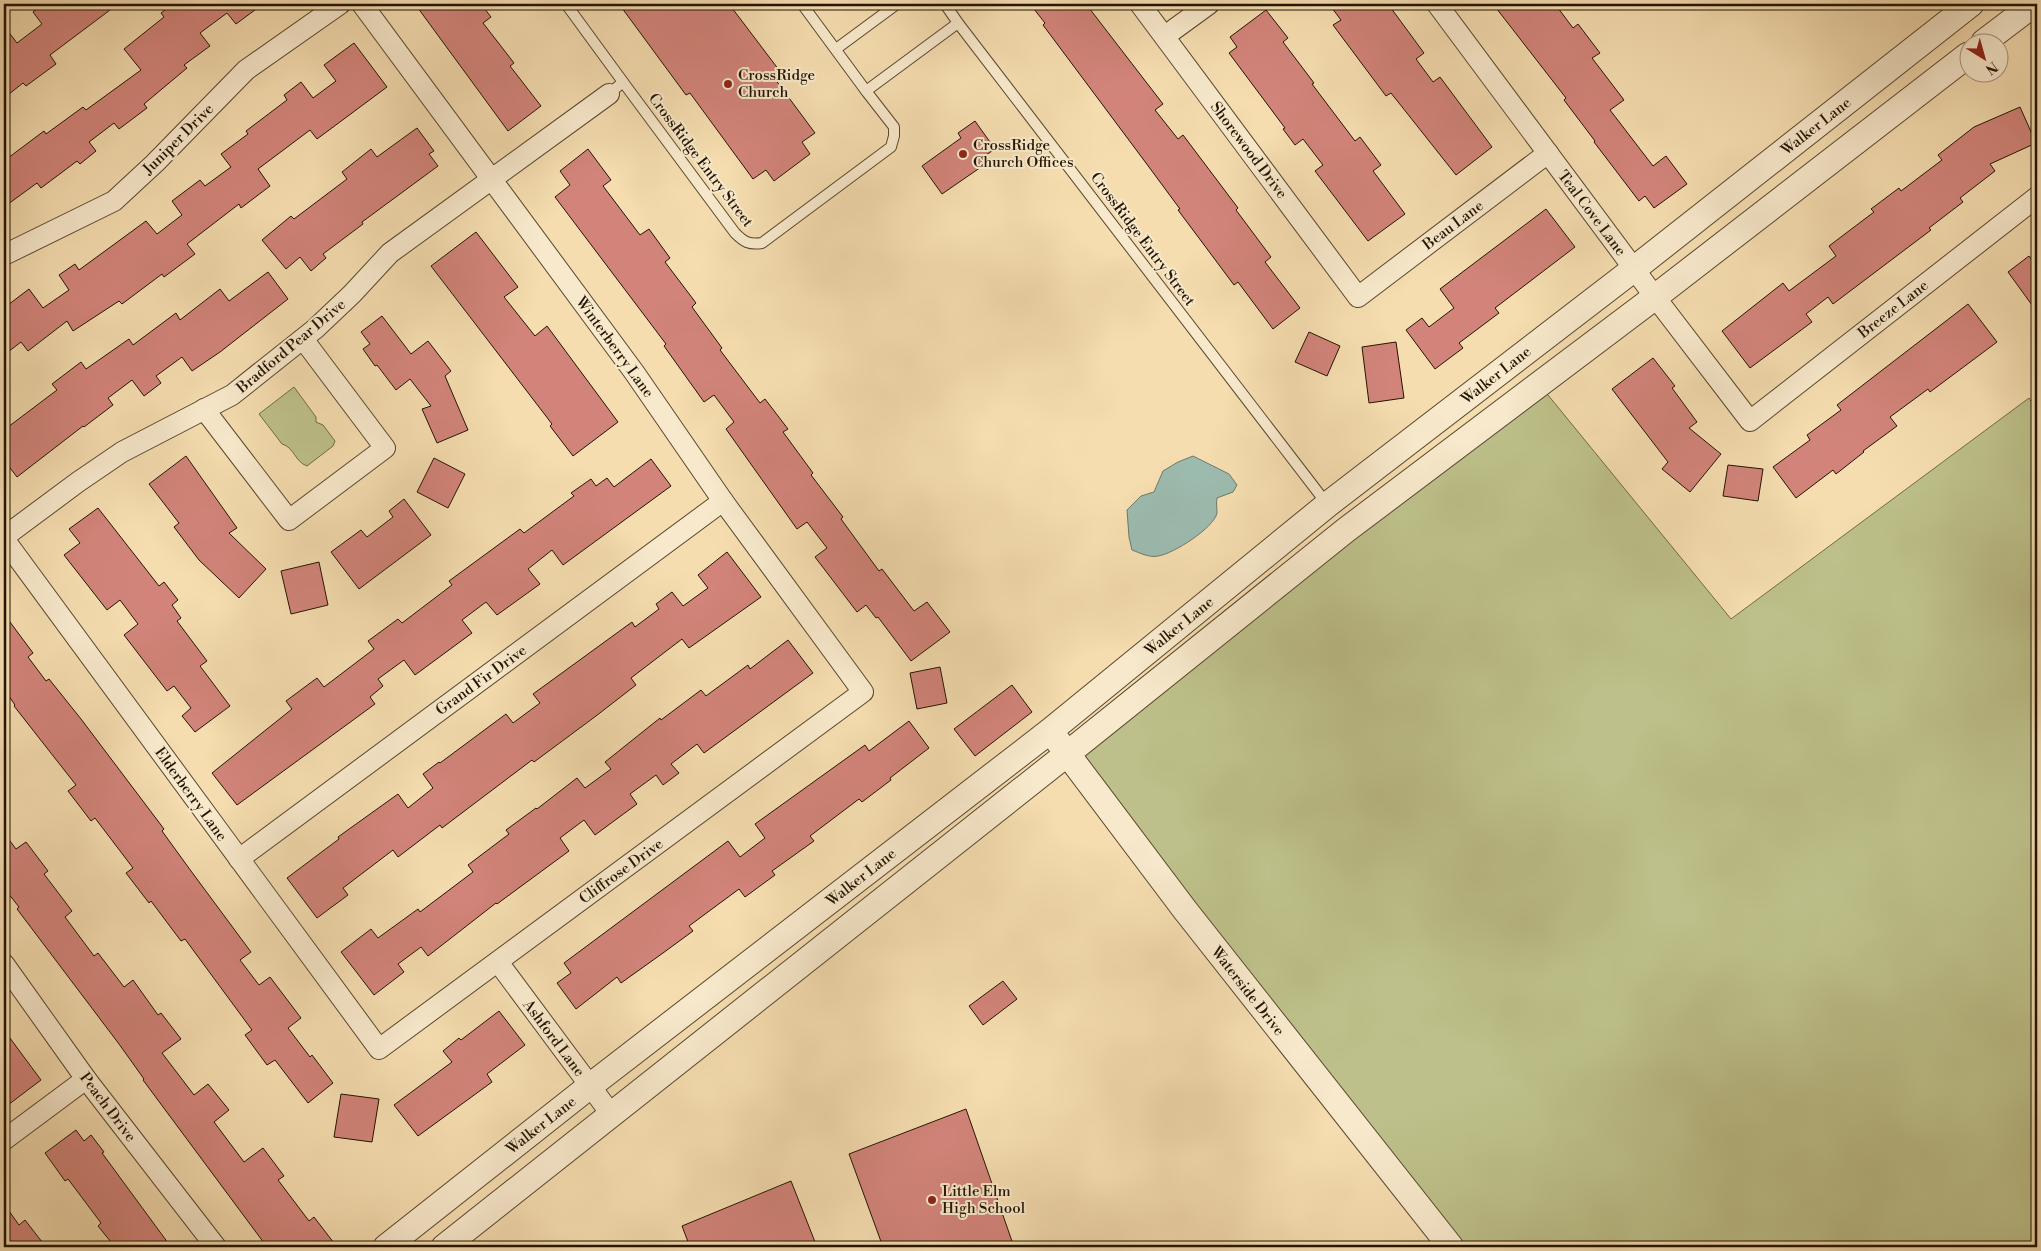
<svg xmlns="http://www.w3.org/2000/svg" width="2041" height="1251" font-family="'Libre Bodoni',serif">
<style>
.green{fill:#bdc08a;stroke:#706a46}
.water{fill:#9cbbaf;stroke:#6c7869}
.building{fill:#d2847a;stroke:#231401}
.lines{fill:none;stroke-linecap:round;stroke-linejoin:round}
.service-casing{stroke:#58462d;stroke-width:12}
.minor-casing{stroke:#58462d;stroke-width:22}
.tertiary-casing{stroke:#58462d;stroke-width:27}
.service{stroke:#f8e9cc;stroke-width:10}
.minor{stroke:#f8e9cc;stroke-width:20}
.tertiary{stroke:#f8e9cc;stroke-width:25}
.poi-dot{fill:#8f2418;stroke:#f8e9cc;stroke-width:2}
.labels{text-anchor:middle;stroke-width:4;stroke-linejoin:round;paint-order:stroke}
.poi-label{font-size:15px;fill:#231401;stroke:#f8e9cc;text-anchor:start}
.street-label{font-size:15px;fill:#231401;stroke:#f8e9cc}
</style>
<rect width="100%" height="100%" fill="#f5ddb0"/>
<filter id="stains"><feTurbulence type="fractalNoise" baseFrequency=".004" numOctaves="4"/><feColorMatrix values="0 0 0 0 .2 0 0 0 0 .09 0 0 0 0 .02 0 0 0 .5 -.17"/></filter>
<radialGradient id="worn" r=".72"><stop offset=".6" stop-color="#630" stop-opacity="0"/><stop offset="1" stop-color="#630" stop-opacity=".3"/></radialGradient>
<g class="green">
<path d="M1539 384 1731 619 2029 398 2037 411V1247H1455L1067 754Z"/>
<path d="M294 387 316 417V422L323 425 335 441 333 446 307 466C295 462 294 447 282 444L259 414Z"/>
</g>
<path class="water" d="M1193 456 1229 474 1237 485 1233 492 1217 498C1216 503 1217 508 1217 513 1214 528 1173 554 1158 556 1150 558 1140 553 1132 550L1129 537 1127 510 1141 496 1154 492 1163 471 1178 462Z"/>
<g class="building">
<path d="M43 4H118L50 55 56 64 26 86 23 83 4 98V26L17 43 42 24 33 12Z"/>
<path d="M173 4H263L236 24 227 13 200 33 210 46 184 65 187 68 144 104 147 108 119 129 114 123 89 142 96 151 80 164 77 161 41 188 37 183 4 207V161L44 131 46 134 83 107 86 110 141 70 124 49 164 17 161 13Z"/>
<path d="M415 4H481L491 17 483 23 514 63 510 66 541 106 508 131Z"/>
<path d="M619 4H729L779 70 772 75 815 133 802 142 810 154 774 181 766 170 753 179 690 93 686 95Z"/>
<path d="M1030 4H1086L1163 104 1155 110 1178 139 1183 135 1238 208 1236 210 1271 257 1265 262 1300 308 1273 329 1238 282 1234 285 1178 210 1180 209 1146 163 1043 25 1045 23Z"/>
<path d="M1329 4H1388L1424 53 1416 59 1433 82 1440 77 1492 147 1456 175 1391 93 1386 96 1333 25 1341 20Z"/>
<path d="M1493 4H1555L1573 28 1578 24 1600 53 1592 58 1624 100 1610 110 1653 166 1666 156 1687 184 1654 208 1645 196 1639 201 1594 142 1595 141 1564 100 1566 98Z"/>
<path d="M1266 10 1288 38 1283 42 1314 83 1312 84 1355 141 1360 137 1381 165 1373 171 1405 214 1368 241 1315 171 1323 165 1303 139 1295 145 1283 129 1285 128 1229 53 1237 47 1230 37Z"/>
<path d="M354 43 387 87 317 139 310 130 258 169 270 186 241 208 239 204 187 244 195 254 164 277 162 274 122 304 119 301 73 331 67 321 28 351 21 342 4 355V308L29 289 43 308 69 290 59 275 75 264 79 270 146 221 157 234 182 215 172 201 200 180 205 186 231 167 221 154 248 134 246 131 287 100 284 95 301 82 313 98 336 81 324 65Z"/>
<path d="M2020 107 2036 143 1990 164 1995 171 1960 198 1963 202 1929 228 1931 230 1833 304 1828 297 1806 314 1812 322 1750 368 1722 331 1783 283 1789 291 1836 256 1829 246 1874 212 1871 209 1899 188 1901 191 1942 160 1938 155 1974 127Z"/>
<path d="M975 121 995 149 980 159 984 165 942 194 922 166 961 138 958 133Z"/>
<path d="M417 128 434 151 429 154 438 166 362 222 363 224 323 254 326 258 311 271 300 257 286 269 262 240 291 216 294 219 347 179 342 172 371 149 377 157Z"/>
<path d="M588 149 611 180 603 186 640 235 649 229 670 258 665 262 696 303 692 307 722 348 720 350 760 403 765 399 788 429 783 432 813 473 811 475 843 517 841 519 879 571 882 569 914 611 927 602 950 632 911 661 878 617 876 618 866 605 857 612 815 557 827 548 807 522 797 529 726 429 734 422 714 395 704 402 664 346 666 344 555 197 570 185 560 171Z"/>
<path d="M1546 209 1575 247 1495 308 1499 313 1459 343 1463 348 1435 369 1406 330 1422 318 1429 327 1454 308 1440 289Z"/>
<path d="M476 232 518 287 504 297 535 336 547 326 618 422 573 456 550 426 552 424 431 266Z"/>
<path d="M2029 256 2037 267V312L2008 272Z"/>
<path d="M268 272 288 299 220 352 192 371 182 357 156 376 161 383 144 396 132 380 108 398 113 405 84 427 83 426 17 477 4 460V430L57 390 52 384 81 362 86 369 129 339 133 345 176 313 180 320 220 289 229 301Z"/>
<path d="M1968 304 1997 342 1930 392 1928 389 1890 417 1897 426 1863 451 1864 452 1836 474 1833 470 1796 498 1773 467 1810 440 1807 435 1841 410 1837 405Z"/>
<path d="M382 316 411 354 428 341 451 371 445 376 468 430 437 443 422 409 431 406 410 379 396 390 377 365 375 366 363 349 370 344 361 332Z"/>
<path d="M1309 332 1340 346 1327 376 1295 362Z"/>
<path d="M1396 342 1404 398 1369 403 1362 347Z"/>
<path d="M1653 358 1675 386 1672 388 1697 422 1689 428 1721 454 1690 492 1662 469 1668 462 1612 389Z"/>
<path d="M186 456 237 528 229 533 266 569 239 598 199 560 174 527 179 523 149 484Z"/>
<path d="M434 458 465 474 448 508 417 492Z"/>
<path d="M651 459 671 486 563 565 552 550 528 569 540 584 497 615 486 602 462 620 472 633 415 675 404 660 378 679 383 686 370 697 375 704 237 805 212 773 292 709 286 701 317 678 324 687 374 649 368 641 398 619 402 623 452 585 449 581 520 529 524 533 574 496 571 493 591 479 596 486 607 478 614 487Z"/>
<path d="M1728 465 1763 469 1758 501 1723 496Z"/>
<path d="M404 499 431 535 359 589 331 552 361 530 367 537 393 517 389 511Z"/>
<path d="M98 508 159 586 164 582 178 600 172 605 181 618 177 621 207 661 200 666 230 706 195 732 182 716 191 708 174 686 167 691 124 635 138 624 120 600 107 610 64 555 80 543 69 529Z"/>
<path d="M727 552 761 597 689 648 682 639 631 678 636 685 596 716 534 762 532 760 442 828 440 825 398 857 393 850 343 888 348 895 317 918 287 878 339 839 338 837 398 794 408 808 433 788 423 774 439 762 440 763 506 714 513 723 540 703 533 694 632 622 635 627 659 609 656 604 672 592 683 606 708 588 698 575Z"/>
<path d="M319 562 328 605 291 614 281 571Z"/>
<path d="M4 614 33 653 28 657 46 681 49 679 81 719 164 829 162 831 191 871 251 952 240 960 259 985 270 977 301 1018 288 1028 310 1057 312 1055 333 1083 308 1103 275 1060 267 1065 245 1035 252 1030 185 939 181 941 151 901 149 903 126 873 133 868 95 818 91 821 68 791 76 785 14 706 15 705 4 689Z"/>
<path d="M788 640 813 673 704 753 697 744 671 764 679 773 663 785 656 775 630 794 637 804 595 835 584 820 560 838 569 851 497 904 496 903 428 956 421 947 398 964 404 972 374 995 341 952 371 929 378 938 418 909 420 912 473 872 468 865 509 834 506 830 536 808 537 809 577 778 585 788 611 769 605 762 660 718 661 720 701 690 706 696 748 665 750 669Z"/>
<path d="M940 667 947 703 917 709 910 673Z"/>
<path d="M1012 685 1032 712 975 756 954 729Z"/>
<path d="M909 721 929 748 890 778 891 780 862 802 859 799 810 836 814 841 772 871 775 875 745 897 739 889 689 926 693 931 663 953 621 983 617 977 576 1009 557 983 571 973 564 963 728 841 740 857 765 838 755 824 865 745 869 751Z"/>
<path d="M4 833 16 849 26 842 48 871 44 874 72 911 65 917 94 956 98 953 124 987 133 980 158 1015 161 1013 181 1039 162 1053 194 1095 208 1084 229 1110 214 1122 244 1162 263 1148 284 1176 278 1180 309 1221 314 1217 337 1247H267L143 1080 144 1079 119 1044 17 909 19 907 4 888Z"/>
<path d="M1003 981 1017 999 983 1025 969 1006Z"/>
<path d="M499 1011 525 1045 487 1074 492 1082 418 1136 394 1105 452 1062 443 1051 459 1038 461 1040Z"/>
<path d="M4 1030 41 1080 4 1108Z"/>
<path d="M341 1094 379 1099 372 1142 334 1137Z"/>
<path d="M966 1109 1014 1247H883L849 1154Z"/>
<path d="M76 1130 84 1141 91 1135 104 1152 102 1153 171 1247H115L98 1226 101 1223 68 1179 65 1181 45 1153Z"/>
<path d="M791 1181 817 1247H690L682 1226Z"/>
<path d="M4 1204 19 1225 25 1220 46 1247H4Z"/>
</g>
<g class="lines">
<g class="service-casing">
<g id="service">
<path d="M566 4 623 82"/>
<path d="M802 4 866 91"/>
<path d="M945 4 958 23"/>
<path d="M836 49 897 4"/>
<path d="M609 94 623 82 735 233C744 242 749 245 762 243L891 147 894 136V127L866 91 958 23 1327 504"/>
</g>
</g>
<g class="minor-casing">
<g id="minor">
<path d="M1140 4 1358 297 1548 153"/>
<path d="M1437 4 1649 289 1750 421 2037 197"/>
<path d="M1165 36 1209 4"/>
<path d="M4 255 114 201 155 163 246 70 340 4"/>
<path d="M204 409 289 520 385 448 303 339"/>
<path d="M4 537 78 482 122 452 232 395 315 329 352 294 390 253 609 94"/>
<path d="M4 539 379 1049 863 692 723 501 634 372 362 4"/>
<path d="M239 859 723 501"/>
<path d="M498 962 611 1114"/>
<path d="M4 964 86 1079 216 1247"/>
<path d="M4 1140 86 1079"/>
</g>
</g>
<g class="tertiary-casing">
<g id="tertiary">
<path d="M1984 42 2034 4"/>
<path d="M1057 740 1185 910 1451 1247"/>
<path d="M386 1247 590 1086 1050 731 1327 505 1634 269 1971 4"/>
<path d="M444 1247 1067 754 1346 530 1655 297 1968 55"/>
</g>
</g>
<use href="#service" class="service"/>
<use href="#minor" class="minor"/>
<use href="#tertiary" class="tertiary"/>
</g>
<g class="poi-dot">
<circle cx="728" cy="84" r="5"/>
<circle cx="963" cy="154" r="5"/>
<circle cx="932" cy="1200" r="5"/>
</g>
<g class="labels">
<g class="poi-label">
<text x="738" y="80">CrossRidge<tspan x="738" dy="17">Church</tspan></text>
<text x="973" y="150">CrossRidge<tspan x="973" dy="17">Church Offices</tspan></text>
<text x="942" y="1196">Little Elm<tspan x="942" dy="17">High School</tspan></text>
</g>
<g class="street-label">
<text transform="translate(1816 126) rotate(-38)" y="5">Walker Lane</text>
<text transform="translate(178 139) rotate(-45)" y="5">Juniper Drive</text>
<text transform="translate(1249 150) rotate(53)" y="5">Shorewood Drive</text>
<text transform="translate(701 160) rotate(53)" y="5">CrossRidge Entry Street</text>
<text transform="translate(1592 213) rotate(53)" y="5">Teal Cove Lane</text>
<text transform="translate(1453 225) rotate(-37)" y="5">Beau Lane</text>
<text transform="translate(1143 239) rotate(53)" y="5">CrossRidge Entry Street</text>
<text transform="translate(1893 309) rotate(-38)" y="5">Breeze Lane</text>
<text transform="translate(291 346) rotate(-40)" y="5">Bradford Pear Drive</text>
<text transform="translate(615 347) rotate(54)" y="5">Winterberry Lane</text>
<text transform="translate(1496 375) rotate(-38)" y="5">Walker Lane</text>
<text transform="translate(1179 626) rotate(-39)" y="5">Walker Lane</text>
<text transform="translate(481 680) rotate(-36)" y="5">Grand Fir Drive</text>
<text transform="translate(191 794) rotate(54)" y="5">Elderberry Lane</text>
<text transform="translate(621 871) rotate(-36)" y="5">Cliffrose Drive</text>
<text transform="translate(861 877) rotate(-38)" y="5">Walker Lane</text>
<text transform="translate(1248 991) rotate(52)" y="5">Waterside Drive</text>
<text transform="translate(554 1038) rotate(53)" y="5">Ashford Lane</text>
<text transform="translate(108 1107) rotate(53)" y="5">Peach Drive</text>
<text transform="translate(541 1125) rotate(-38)" y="5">Walker Lane</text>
</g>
</g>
<rect width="2041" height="1251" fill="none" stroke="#f5ddb0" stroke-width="20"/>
<rect x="5" y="5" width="2031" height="1241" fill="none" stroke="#231401" stroke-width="2.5"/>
<rect x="10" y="10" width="2021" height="1231" fill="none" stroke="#231401"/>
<g transform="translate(1984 58) rotate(143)"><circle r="24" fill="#f8e9cc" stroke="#a3947b"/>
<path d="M0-4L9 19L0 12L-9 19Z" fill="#8f2418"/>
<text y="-8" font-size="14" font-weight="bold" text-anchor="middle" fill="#231401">N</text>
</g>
<rect width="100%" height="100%" filter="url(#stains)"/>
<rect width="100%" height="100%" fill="url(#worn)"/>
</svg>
